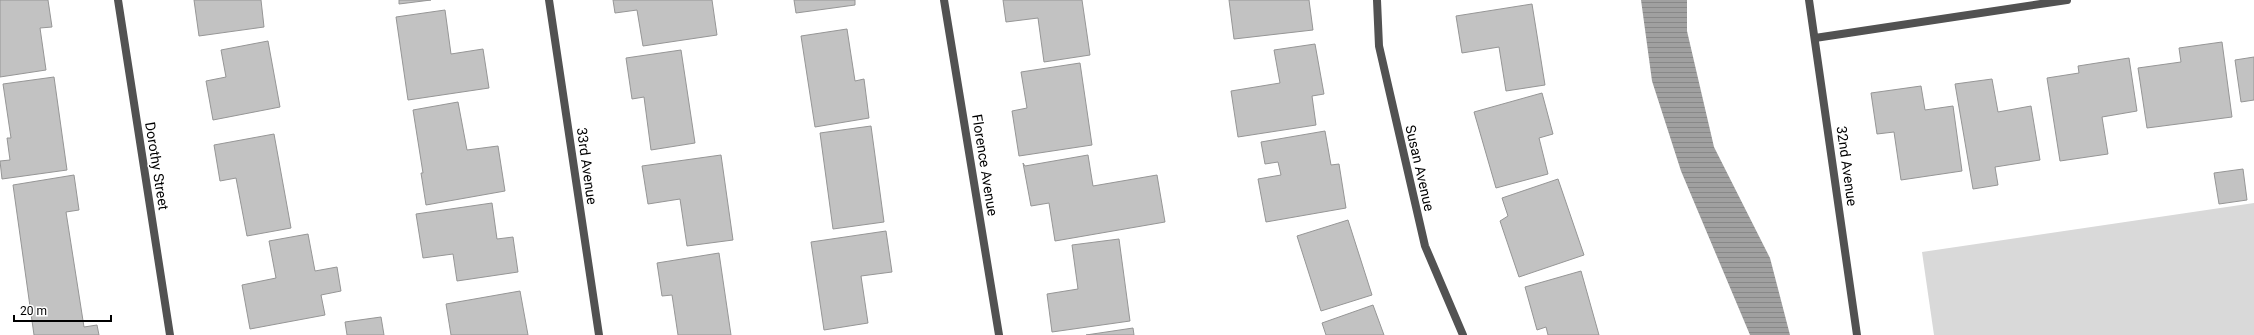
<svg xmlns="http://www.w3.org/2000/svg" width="2254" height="335" font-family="Roboto,sans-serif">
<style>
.garden{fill:#d9d9d9}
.water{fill:url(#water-rules)}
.building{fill:#c2c2c2;stroke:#969696}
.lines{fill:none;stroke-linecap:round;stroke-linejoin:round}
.minor{stroke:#525252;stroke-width:8}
.tertiary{stroke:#525252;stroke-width:8}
.labels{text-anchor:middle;stroke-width:3;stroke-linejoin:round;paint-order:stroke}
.street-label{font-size:14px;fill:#000;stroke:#fff}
</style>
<defs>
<pattern id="water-rules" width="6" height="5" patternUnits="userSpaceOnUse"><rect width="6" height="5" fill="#a0a0a0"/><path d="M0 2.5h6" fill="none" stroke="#888"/></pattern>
</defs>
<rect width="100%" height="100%" fill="#fff"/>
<path class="garden" d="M2254 203V335H1934L1922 252Z"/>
<path class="water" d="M1641 0H1687V31L1714 147 1770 258 1790 335H1750L1681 171 1652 81Z"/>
<g class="building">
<path d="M0 0H48L52 27 40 28 46 70 0 77Z"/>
<path d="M194 0H261L264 27 199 36Z"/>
<path d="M399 0H431L399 4Z"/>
<path d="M613 0H712L717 35 643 46 637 10 615 13Z"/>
<path d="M794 0H855V5L796 13Z"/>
<path d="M1003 0H1082L1090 55 1044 62 1038 18 1006 22Z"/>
<path d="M1229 0H1309L1313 30 1234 39Z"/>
<path d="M1532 4 1545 85 1506 91 1499 47 1462 53 1456 16Z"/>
<path d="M445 10 451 54 483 49 489 88 408 100 396 17Z"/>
<path d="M847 29 855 81 864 79 869 118 815 127 801 36Z"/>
<path d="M268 41 280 107 213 120 206 81 226 77 221 50Z"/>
<path d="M2222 42 2232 117 2147 128 2138 68 2181 62 2179 48Z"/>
<path d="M1315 44 1324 94 1312 96 1316 125 1238 137 1231 91 1280 83 1274 50Z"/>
<path d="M681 50 695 143 651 150 644 97 632 99 626 58Z"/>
<path d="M2254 57V100L2241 102 2235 60Z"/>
<path d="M2129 58 2137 111 2102 117 2108 154 2060 161 2047 78 2079 73 2078 66Z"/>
<path d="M1080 63 1092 145 1019 156 1012 111 1027 108 1021 72Z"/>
<path d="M54 77 67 170 2 179 0 161 10 160 7 138H11L3 84Z"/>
<path d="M1992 79 1998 112 2031 106 2040 160 1995 167 1998 185 1973 189 1955 84Z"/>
<path d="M1921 86 1925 110 1953 106 1962 171 1901 180 1894 132 1877 134 1871 93Z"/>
<path d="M1542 93 1553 134 1539 138 1548 174 1496 188 1474 112Z"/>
<path d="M458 102 467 150 498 146 505 191 426 205 421 173H423L413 110Z"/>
<path d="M871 126 884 222 833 229 820 133Z"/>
<path d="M1325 131 1331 165 1339 164 1346 208 1266 222 1258 179 1281 175 1278 162 1265 164 1261 142Z"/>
<path d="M274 134 291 228 247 236 236 178 220 181 214 145Z"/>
<path d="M721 155 733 240 687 246 680 199 648 204 642 166Z"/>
<path d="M1088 155 1093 186 1157 175 1165 222 1055 241 1049 203 1031 206 1023 163 1025 166Z"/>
<path d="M2243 169 2247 200 2219 204 2214 173Z"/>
<path d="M74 175 79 210 66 212 84 327 97 325 99 335H34L13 185Z"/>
<path d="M1558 179 1584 255 1519 277 1500 221 1508 216 1502 198Z"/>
<path d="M492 203 497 239 513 237 518 272 457 281 453 254 423 258 416 214Z"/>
<path d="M1348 220 1372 295 1321 311 1297 236Z"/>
<path d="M886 231 892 272 861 276 868 323 824 330 811 242Z"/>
<path d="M308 234 315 271 337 267 341 291 321 295 325 315 250 329 242 285 276 278 269 241Z"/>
<path d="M1119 239 1130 321 1052 332 1047 294 1078 289 1072 245Z"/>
<path d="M719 253 731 335H678L672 295 662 296 657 263Z"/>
<path d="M1581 271 1599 335H1548L1546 327 1537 330 1525 287Z"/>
<path d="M520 291 528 335H451L446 304Z"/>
<path d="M1373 305 1384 335H1326L1322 323Z"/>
<path d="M381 317 384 335H347L345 322Z"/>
<path d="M1133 328 1134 335H1086Z"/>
</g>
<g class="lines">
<g class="minor">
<path d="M118 0 170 335"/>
<path d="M549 0 599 335"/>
<path d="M944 0 999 335"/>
<path d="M1377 0 1379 46 1425 246 1463 335"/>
<path d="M1815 38 2067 0"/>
</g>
<path class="tertiary" d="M1809 0 1857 335"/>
</g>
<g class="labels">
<g class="street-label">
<text transform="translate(985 165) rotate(81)" y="5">Florence Avenue</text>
<text transform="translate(157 166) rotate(81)" y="5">Dorothy Street</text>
<text transform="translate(587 166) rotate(82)" y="5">33rd Avenue</text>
<text transform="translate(1847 166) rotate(82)" y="5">32nd Avenue</text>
<text transform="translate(1420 168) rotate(77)" y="5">Susan Avenue</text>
</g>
</g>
<path d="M14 315v6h97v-6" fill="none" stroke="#000000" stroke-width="2"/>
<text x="20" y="315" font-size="12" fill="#000000" stroke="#ffffff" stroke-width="3" paint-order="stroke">20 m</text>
</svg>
